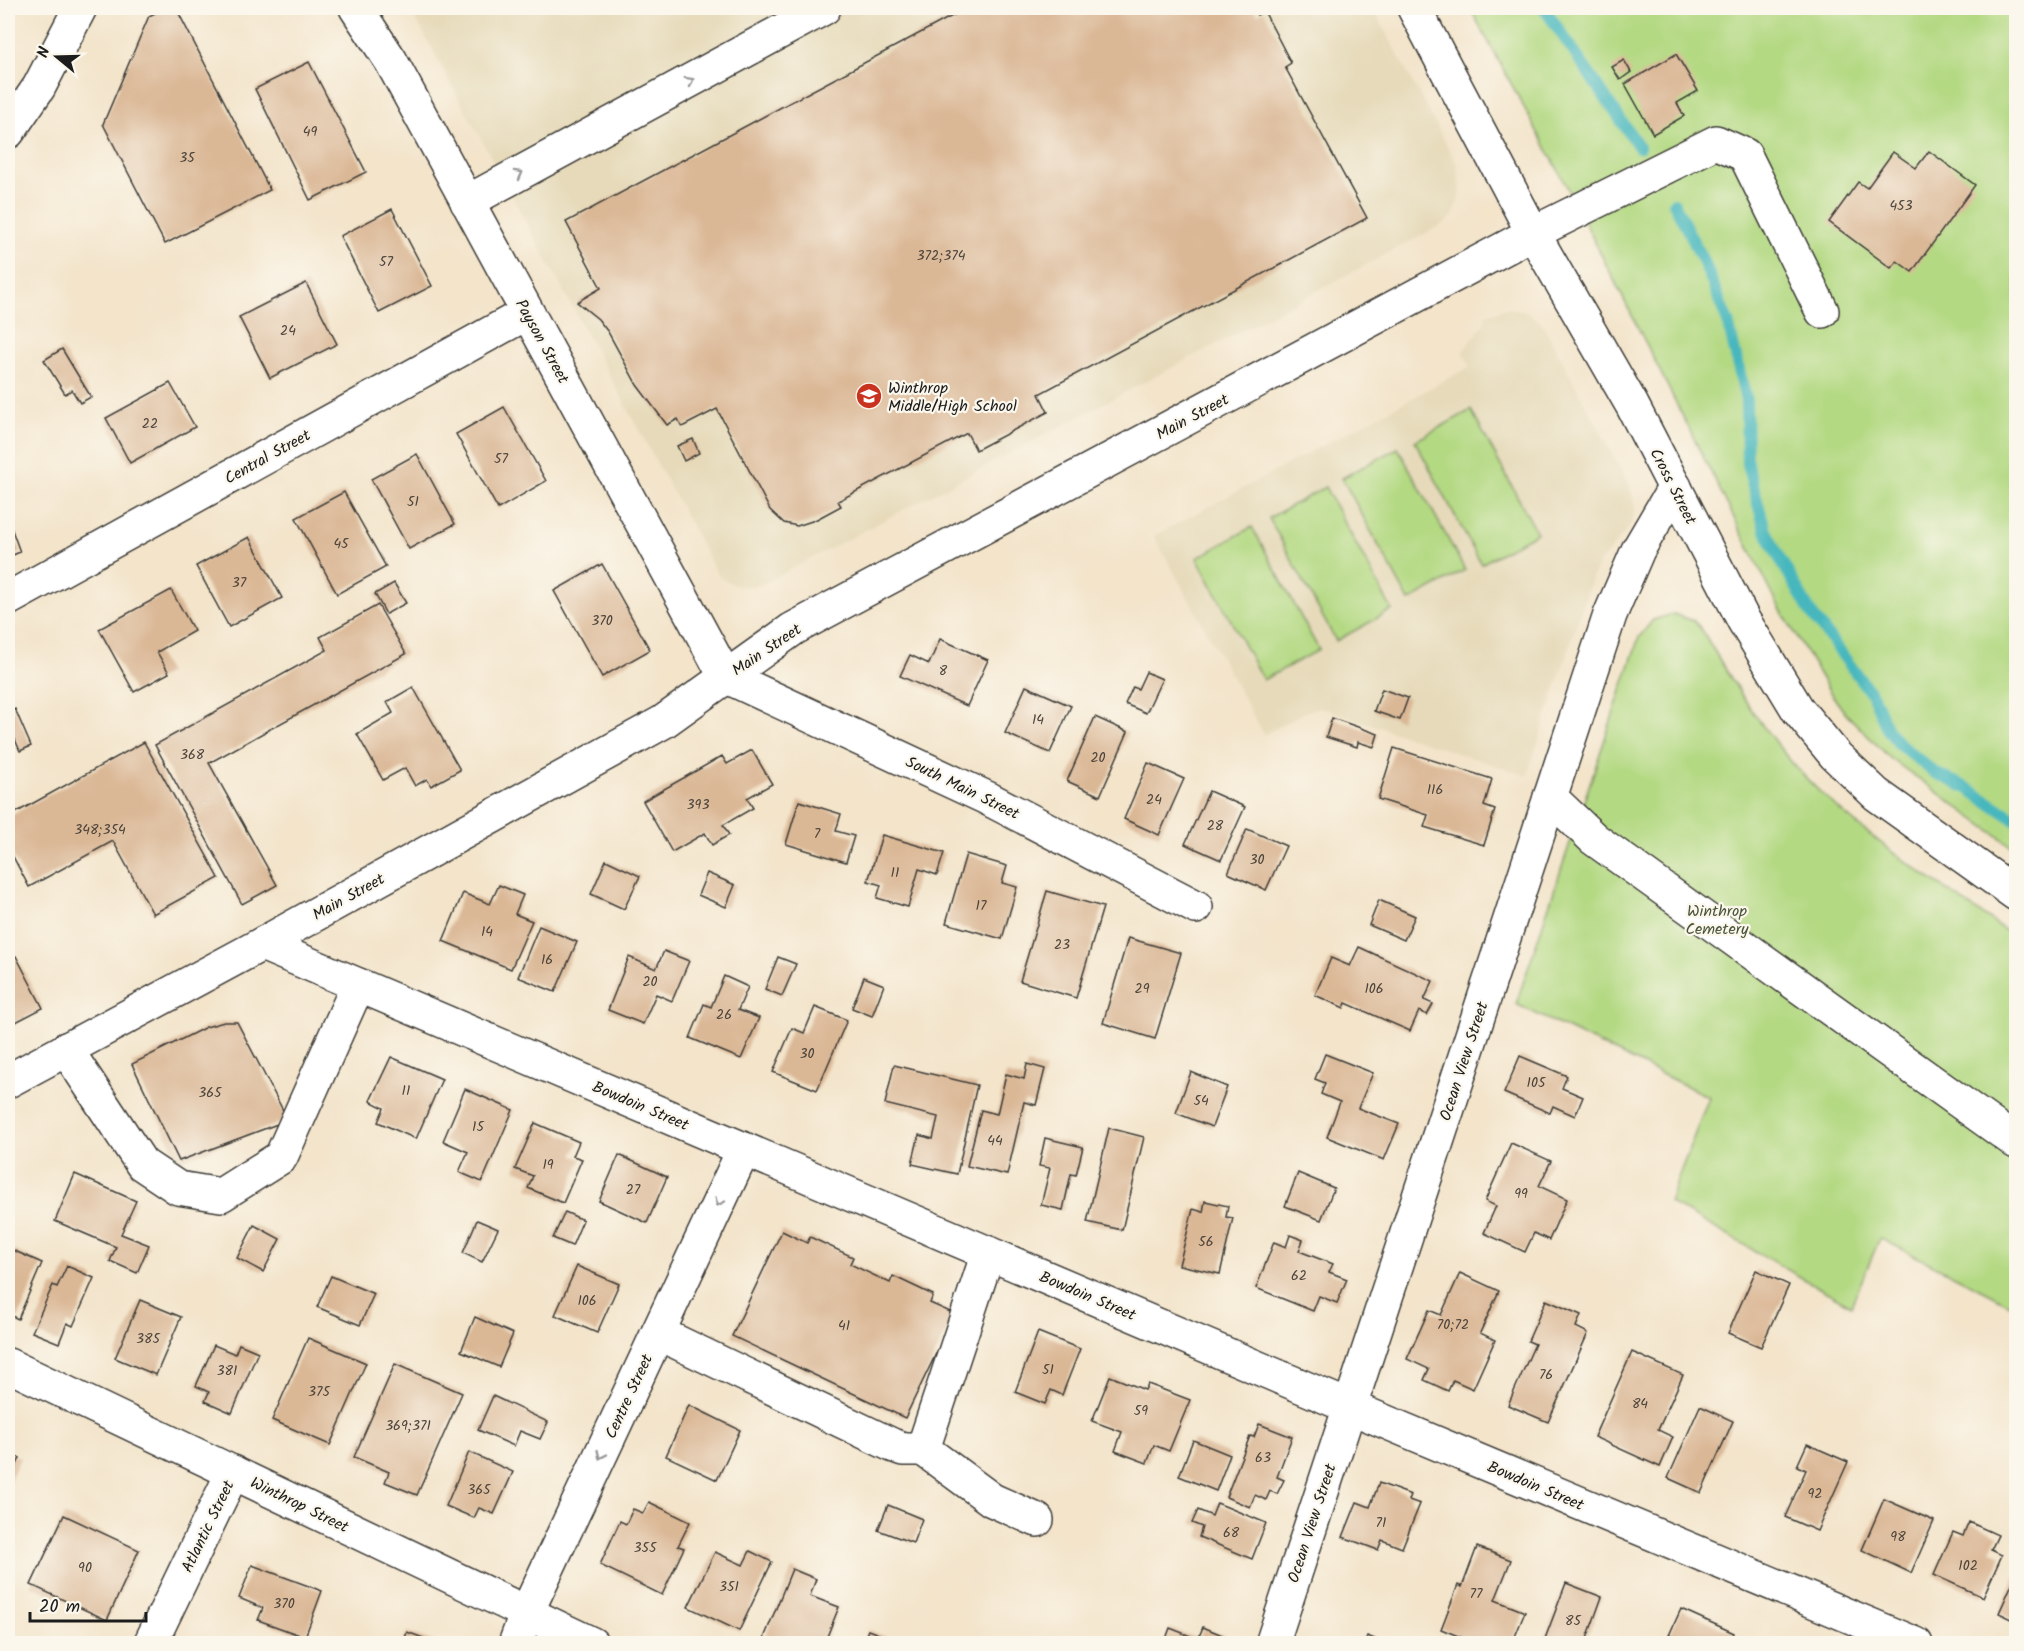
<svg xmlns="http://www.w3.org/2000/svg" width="2024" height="1651" font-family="Kalam,sans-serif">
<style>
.built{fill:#e6daba}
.green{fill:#b4d983;stroke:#687a50;stroke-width:1.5}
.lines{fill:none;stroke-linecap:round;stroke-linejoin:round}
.stream{stroke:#47b7bd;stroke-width:12}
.building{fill:#dab795}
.minor-casing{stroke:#3c3a36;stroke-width:36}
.major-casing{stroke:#3c3a36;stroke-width:36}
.minor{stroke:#fff;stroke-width:33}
.major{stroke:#fff;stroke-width:33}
.oneway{stroke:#999}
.labels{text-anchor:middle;stroke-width:4.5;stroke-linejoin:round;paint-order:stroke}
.number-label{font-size:14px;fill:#4c433a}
.street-label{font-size:16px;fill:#1c1c1c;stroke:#fbf7ec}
.poi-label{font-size:16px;fill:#1c1c1c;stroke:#fbf7ec;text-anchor:start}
.park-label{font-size:16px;fill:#4a553b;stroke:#fbf7ec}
</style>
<rect width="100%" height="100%" fill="#fbf7ec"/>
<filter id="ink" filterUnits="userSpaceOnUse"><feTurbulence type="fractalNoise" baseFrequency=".0167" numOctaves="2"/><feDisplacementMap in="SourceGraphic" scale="12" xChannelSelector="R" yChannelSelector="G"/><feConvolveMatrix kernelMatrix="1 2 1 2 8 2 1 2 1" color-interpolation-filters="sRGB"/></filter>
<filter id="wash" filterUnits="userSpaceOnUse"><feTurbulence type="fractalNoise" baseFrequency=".008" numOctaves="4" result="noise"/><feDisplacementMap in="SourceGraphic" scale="24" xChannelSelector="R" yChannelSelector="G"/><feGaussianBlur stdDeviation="1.35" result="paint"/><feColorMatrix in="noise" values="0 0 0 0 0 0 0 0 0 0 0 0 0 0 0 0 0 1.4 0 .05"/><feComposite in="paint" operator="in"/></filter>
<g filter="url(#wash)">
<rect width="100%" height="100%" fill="#f3e4ca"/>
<g class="built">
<path d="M407 8H1373L1456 162 1461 191 1453 216 1445 223 765 583 755 586H736L721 578 715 570 422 30Z"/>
<path d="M1507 308 1525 311 1542 323 1630 487 1635 508 1633 520 1628 529 1601 561 1592 577 1527 776 1319 707 1302 713 1264 735 1154 536 1470 367 1463 351 1484 324 1486 315Z"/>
</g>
<g class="green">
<path d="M1470 8H2016V849L1891 759 1845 713 1830 692 1779 607 1563 179Z"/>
<path d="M1471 410 1537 533 1481 564 1415 441Z"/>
<path d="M1398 448 1465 570 1409 601 1342 478Z"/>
<path d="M1325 487 1392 610 1336 641 1269 518Z"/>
<path d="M1252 527 1319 650 1263 680 1197 558Z"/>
<path d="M1673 614 1694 621 1702 630C1735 687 1771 745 1819 791 1878 847 1950 891 2016 938V1307L1880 1238 1851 1306 1669 1202 1709 1097 1516 1004 1639 637 1653 620Z"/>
</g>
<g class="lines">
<g class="stream">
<path d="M1544 8 1639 147"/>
<path d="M1674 203 1706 267 1728 322 1746 400 1747 464 1765 529 1780 559 1811 613 1873 696 1887 729 1899 744 1935 773 1967 788 2016 820"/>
</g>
</g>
<g id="blocks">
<g class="building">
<path d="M165 8H176L270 190 165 244 103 124 149 16Z"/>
<path d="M967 8H1253L1257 15 1264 11 1291 63 1285 67 1367 218 1039 394 1048 412 976 450 967 433 838 501 841 506 815 520 797 526 784 523 770 510 717 409 682 427 678 419 667 425 637 385 608 332 598 319 577 302 601 288 566 222Z"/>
<path d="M1676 54 1698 91 1677 103 1684 116 1653 134 1625 84Z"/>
<path d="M1624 60 1631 72 1620 80 1612 67Z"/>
<path d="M309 62 366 172 310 200 255 89Z"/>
<path d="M1929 151 1975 185 1912 272 1897 261 1891 268 1829 222 1858 182 1867 188 1893 152 1916 168Z"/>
<path d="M392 209 432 286 379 313 340 236Z"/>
<path d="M306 283 337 344 270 378 239 317Z"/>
<path d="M62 349 91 397 80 403 72 390 65 394 44 360Z"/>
<path d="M170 383 195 427 130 463 106 418Z"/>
<path d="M504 407 546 481 498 509 456 434Z"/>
<path d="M693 439 699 453 684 461 677 446Z"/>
<path d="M417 454 455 524 409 549 371 479Z"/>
<path d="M344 492 386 567 337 594 296 518Z"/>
<path d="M8 519 20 552 8 557Z"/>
<path d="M249 537 282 598 229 627 196 566Z"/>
<path d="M602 564 650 650 602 677 554 591Z"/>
<path d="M394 583 406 603 386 614 375 594Z"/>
<path d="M171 590 194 631 157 652 169 673 134 692 99 629Z"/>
<path d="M378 605 406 654 209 763 277 885 242 904 155 745 327 650 320 637Z"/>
<path d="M940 639 988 660 967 706 900 676 910 655 929 664Z"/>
<path d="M1146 672 1162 679 1146 713 1125 704 1133 687 1138 689Z"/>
<path d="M1026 686 1071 706 1050 753 1005 733Z"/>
<path d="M413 687 460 770 431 786 427 779 415 786 405 768 383 780 357 734 393 713 387 702Z"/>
<path d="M1382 689 1408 698 1400 720 1374 711Z"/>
<path d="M15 709 31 746 20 751 8 723V713Z"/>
<path d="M1095 717 1128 732 1100 796 1067 781Z"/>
<path d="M1332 718 1378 734 1374 747 1358 742 1357 747 1326 737Z"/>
<path d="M144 742 219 878 153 914 113 841 29 887 8 847V817Z"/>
<path d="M1394 748 1492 779 1484 806 1495 810 1484 845 1424 827 1428 815 1378 799Z"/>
<path d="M752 750 772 784 747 798 753 808 723 825 729 835 712 845 705 833 672 852 643 801 722 756 727 764Z"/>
<path d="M1148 763 1184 779 1159 835 1124 819Z"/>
<path d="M1209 791 1245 807 1221 860 1185 844Z"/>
<path d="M799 801 841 814 836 831 854 836 846 862 786 844Z"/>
<path d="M1247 829 1286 846 1266 890 1228 873Z"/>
<path d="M882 835 944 853 937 875 919 869 908 907 877 898 881 885 868 881Z"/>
<path d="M966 854 1007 866 1002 883 1017 887 1002 939 946 923Z"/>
<path d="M606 860 640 876 624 909 591 894Z"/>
<path d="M707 873 735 885 726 907 698 895Z"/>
<path d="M499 885 523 895 515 914 532 921 511 969 443 941 463 893 490 904Z"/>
<path d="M1047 891 1103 907 1076 998 1020 981Z"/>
<path d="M1379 900 1415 916 1404 940 1369 925Z"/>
<path d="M539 926 577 942 555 992 518 977Z"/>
<path d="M1128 938 1181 953 1155 1039 1103 1023Z"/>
<path d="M1359 947 1433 981 1424 1000 1433 1004 1427 1015 1419 1011 1410 1031 1346 1003 1344 1008 1315 995 1331 958 1350 966Z"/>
<path d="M664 951 689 961 672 1001 656 994 643 1024 608 1010 629 957 656 969Z"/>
<path d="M16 956 43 1008 8 1026V960Z"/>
<path d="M778 957 796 964 782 996 765 989Z"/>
<path d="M724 976 748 987 738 1010 759 1018 741 1059 690 1038 704 1004 711 1007Z"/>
<path d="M864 977 884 985 872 1016 852 1008Z"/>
<path d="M815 1007 847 1020 817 1090 773 1072 792 1028 804 1033Z"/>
<path d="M224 1022H237L288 1120 179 1161 132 1064 206 1027Z"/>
<path d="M1325 1054 1373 1073 1358 1108 1399 1124 1384 1160 1327 1137 1340 1102 1321 1094 1325 1083 1315 1079Z"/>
<path d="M1520 1056 1567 1076 1562 1088 1583 1097 1575 1116 1553 1106 1550 1113 1504 1093Z"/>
<path d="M391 1057 442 1079 416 1139 378 1122 384 1108 370 1101Z"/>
<path d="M1027 1064 1045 1069 1036 1105 1024 1102 1007 1175 967 1166 981 1110 997 1114 1006 1074 1024 1079Z"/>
<path d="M894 1065 977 1085 957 1174 912 1164 919 1135 933 1139 938 1117 885 1104Z"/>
<path d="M1191 1072 1227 1087 1212 1127 1176 1113Z"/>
<path d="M465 1089 513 1110 482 1182 459 1172 468 1152 443 1141Z"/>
<path d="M535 1123 579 1142 573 1156 582 1159 563 1203 528 1188 533 1176 515 1169Z"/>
<path d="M1109 1128 1144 1137 1122 1230 1087 1222Z"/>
<path d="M1045 1138 1083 1147 1076 1175 1071 1174 1063 1210 1041 1205 1050 1168 1039 1166Z"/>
<path d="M1511 1143 1551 1161 1539 1186 1567 1199 1549 1240 1534 1233 1525 1252 1484 1233 1496 1206 1485 1201Z"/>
<path d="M619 1155 667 1177 647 1223 599 1201Z"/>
<path d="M1298 1173 1334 1188 1321 1220 1285 1206Z"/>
<path d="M75 1174 136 1201 121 1234 149 1245 137 1273 110 1261 116 1247 55 1221Z"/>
<path d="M1205 1201 1228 1206 1226 1217 1233 1218 1220 1274 1179 1265 1193 1209 1203 1212Z"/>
<path d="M565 1212 583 1220 572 1246 553 1238Z"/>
<path d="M477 1220 498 1229 482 1262 463 1253Z"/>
<path d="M254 1225 280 1239 263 1272 237 1258Z"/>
<path d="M782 1231 807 1243 810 1237 853 1257 850 1264 890 1283 893 1276 933 1295 930 1303 955 1314 905 1418 732 1336Z"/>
<path d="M1290 1235 1303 1240 1299 1251 1333 1264 1329 1272 1347 1279 1337 1303 1319 1296 1313 1311 1256 1288 1274 1242 1286 1247Z"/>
<path d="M8 1248 42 1263 18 1319 8 1314Z"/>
<path d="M67 1266 94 1278 73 1326 67 1323 59 1343 32 1332 53 1285 57 1287Z"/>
<path d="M577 1266 619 1284 597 1333 555 1315Z"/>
<path d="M1756 1270 1789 1285 1761 1347 1728 1333Z"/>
<path d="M1460 1273 1499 1291 1480 1333 1495 1340 1473 1389 1453 1380 1448 1391 1424 1380 1429 1369 1407 1359 1429 1310 1441 1315Z"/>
<path d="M331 1276 374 1294 360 1325 317 1307Z"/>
<path d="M140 1300 181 1317 156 1375 115 1358Z"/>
<path d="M1546 1300 1581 1315 1576 1327 1588 1333 1548 1422 1508 1405 1535 1344 1528 1341Z"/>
<path d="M475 1317 513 1334 499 1367 461 1351Z"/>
<path d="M1038 1332 1080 1349 1062 1395 1051 1390 1045 1404 1015 1392Z"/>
<path d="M308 1338 366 1363 330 1445 272 1420Z"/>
<path d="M239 1344 258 1352 232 1413 205 1401 209 1392 196 1386 214 1345 235 1354Z"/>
<path d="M1632 1352 1683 1375 1658 1430 1673 1437 1660 1467 1594 1437Z"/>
<path d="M395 1364 462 1393 417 1495 385 1482 389 1472 354 1457Z"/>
<path d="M1110 1376 1145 1390 1148 1384 1190 1400 1169 1451 1154 1445 1147 1463 1115 1451 1122 1432 1092 1421Z"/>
<path d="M493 1396 548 1422 540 1439 520 1431 514 1446 478 1430Z"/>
<path d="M689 1405 740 1430 717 1480 666 1456Z"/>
<path d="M1700 1406 1733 1421 1701 1493 1668 1478Z"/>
<path d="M1259 1424 1292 1437 1277 1477 1284 1480 1277 1494 1270 1491 1266 1500 1255 1495 1250 1507 1226 1497 1250 1436 1254 1437Z"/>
<path d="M1193 1440 1230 1455 1216 1491 1179 1476Z"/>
<path d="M1807 1444 1848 1462 1817 1531 1785 1517 1806 1470 1797 1466Z"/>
<path d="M469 1452 513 1472 494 1514 479 1508 474 1518 446 1506Z"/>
<path d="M8 1453 20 1458 8 1484Z"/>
<path d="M1379 1483 1411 1495 1409 1500 1420 1504 1402 1548 1382 1540 1378 1550 1343 1537 1357 1502 1370 1507Z"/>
<path d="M1884 1499 1934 1521 1911 1573 1862 1550Z"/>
<path d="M649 1502 690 1522 678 1546 684 1548 662 1595 600 1565 620 1521 626 1524 633 1509 643 1513Z"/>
<path d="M1217 1503 1266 1523 1252 1559 1199 1537 1202 1527 1192 1523 1198 1510 1212 1516Z"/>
<path d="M888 1505 922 1519 913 1543 878 1530Z"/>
<path d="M64 1515 139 1550 107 1620 31 1585Z"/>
<path d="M1969 1522 1998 1535 1991 1550 2002 1555 1983 1597 1934 1575 1953 1532 1963 1536Z"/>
<path d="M1477 1547 1511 1560 1495 1600 1525 1612 1512 1644H1478L1441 1629 1458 1585 1462 1587Z"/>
<path d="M750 1551 772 1562 739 1631 688 1607 715 1552 743 1565Z"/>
<path d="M252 1565 322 1591 305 1637 258 1620 263 1608 239 1598Z"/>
<path d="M792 1569 816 1579 810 1596 839 1607 824 1644 762 1643Z"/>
<path d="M2016 1575V1621L1999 1613Z"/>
<path d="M1566 1583 1602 1597 1585 1644H1543Z"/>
<path d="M1681 1609 1734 1633 1730 1644H1665Z"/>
<path d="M1203 1627 1227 1637 1224 1644H1164L1170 1628 1198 1639Z"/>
<path d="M868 1630 903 1643V1644H862Z"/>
<path d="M407 1632 437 1643V1644H403Z"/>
<path d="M1367 1636 1385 1643V1644H1364Z"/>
</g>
</g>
</g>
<g filter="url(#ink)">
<use href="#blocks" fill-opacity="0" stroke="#3c3a36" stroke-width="1.5"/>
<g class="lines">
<g class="minor-casing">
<g id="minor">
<path d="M356 8 391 61 725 676 987 798 1196 907"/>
<path d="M1414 8 1533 233 1632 405 1744 621 1798 710 1835 755 1876 794 2016 894"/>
<path d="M8 132 39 87 80 8"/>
<path d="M467 202 824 8"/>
<path d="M8 599 527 313"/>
<path d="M1550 797 1594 839 2016 1142"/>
<path d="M262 944 1350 1407 1916 1644"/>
<path d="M66 1049 142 1164 178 1188 221 1195 281 1157 358 985"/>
<path d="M8 1081 262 944 663 722 793 629 1533 233 1716 142 1745 155 1822 311"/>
<path d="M988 1253 923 1449 992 1500 1037 1520"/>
<path d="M658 1333 892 1445 903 1449H923"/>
<path d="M150 1644 233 1472"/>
<path d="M515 1644 527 1612 744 1149"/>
<path d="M1272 1644 1610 615 1638 550 1675 487"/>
</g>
</g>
<g class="major-casing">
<path id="major" d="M8 1365 592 1644"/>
</g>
<use href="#minor" class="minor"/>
<use href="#major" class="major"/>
</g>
<defs><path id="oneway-chevron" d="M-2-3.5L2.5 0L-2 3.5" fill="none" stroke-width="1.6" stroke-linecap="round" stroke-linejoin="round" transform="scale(1.5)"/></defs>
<g class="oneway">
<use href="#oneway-chevron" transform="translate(690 81) rotate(-29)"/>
<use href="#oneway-chevron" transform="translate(519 174) rotate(-29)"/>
<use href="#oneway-chevron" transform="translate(719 1202) rotate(115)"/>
<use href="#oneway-chevron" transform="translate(601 1455) rotate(115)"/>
</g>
</g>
<defs>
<g id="school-disc" transform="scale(1.35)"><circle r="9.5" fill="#c8321e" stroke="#fbf7ec"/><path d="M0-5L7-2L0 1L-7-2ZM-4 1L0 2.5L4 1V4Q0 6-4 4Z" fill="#fff"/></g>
</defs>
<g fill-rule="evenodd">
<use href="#school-disc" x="869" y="396"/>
</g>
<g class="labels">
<g class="number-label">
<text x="310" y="136">49</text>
<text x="187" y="162">35</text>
<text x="1901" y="210">453</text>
<text x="941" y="260">372;374</text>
<text x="386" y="266">57</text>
<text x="288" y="335">24</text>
<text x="150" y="428">22</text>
<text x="501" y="463">57</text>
<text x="413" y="506">51</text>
<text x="341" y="548">45</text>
<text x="239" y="587">37</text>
<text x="602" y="625">370</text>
<text x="943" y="675">8</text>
<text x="1038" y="724">14</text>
<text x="192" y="759">368</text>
<text x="1098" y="762">20</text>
<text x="1435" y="794">116</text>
<text x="1154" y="804">24</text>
<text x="698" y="809">393</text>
<text x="1215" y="830">28</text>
<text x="100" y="834">348;354</text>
<text x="817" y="838">7</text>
<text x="1257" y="864">30</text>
<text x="895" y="877">11</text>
<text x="981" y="910">17</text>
<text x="487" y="936">14</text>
<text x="1062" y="949">23</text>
<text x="547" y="964">16</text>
<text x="650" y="986">20</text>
<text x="1142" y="993">29</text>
<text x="1374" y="993">106</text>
<text x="724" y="1019">26</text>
<text x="807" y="1058">30</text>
<text x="1536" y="1087">105</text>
<text x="406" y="1095">11</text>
<text x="210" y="1097">365</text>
<text x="1201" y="1105">54</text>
<text x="478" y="1131">15</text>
<text x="995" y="1145">44</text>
<text x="548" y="1169">19</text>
<text x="633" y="1194">27</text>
<text x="1521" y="1198">99</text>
<text x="1206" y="1246">56</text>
<text x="1299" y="1280">62</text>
<text x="587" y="1305">106</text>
<text x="1453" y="1329">70;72</text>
<text x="844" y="1330">41</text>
<text x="148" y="1343">385</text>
<text x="1048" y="1374">51</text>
<text x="227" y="1375">381</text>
<text x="1546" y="1379">76</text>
<text x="319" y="1396">375</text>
<text x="1640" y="1408">84</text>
<text x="1141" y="1415">59</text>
<text x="408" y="1430">369;371</text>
<text x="1263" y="1462">63</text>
<text x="479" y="1494">365</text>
<text x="1815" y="1498">92</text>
<text x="1381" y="1527">71</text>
<text x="1231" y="1537">68</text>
<text x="1898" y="1541">98</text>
<text x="645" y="1552">355</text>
<text x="1968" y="1570">102</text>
<text x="85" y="1572">90</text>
<text x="729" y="1591">351</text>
<text x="1476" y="1598">77</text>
<text x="284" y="1608">370</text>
<text x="1573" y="1625">85</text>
</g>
<g class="street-label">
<text transform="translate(543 341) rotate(61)" y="6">Payson Street</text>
<text transform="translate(1192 416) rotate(-28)" y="6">Main Street</text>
<text transform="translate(267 456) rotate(-29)" y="6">Central Street</text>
<text transform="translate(1674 486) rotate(63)" y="6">Cross Street</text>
<text transform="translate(766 649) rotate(-34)" y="6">Main Street</text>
<text transform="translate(963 787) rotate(26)" y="6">South Main Street</text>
<text transform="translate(348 896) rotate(-29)" y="6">Main Street</text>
<text transform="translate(1463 1061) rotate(-72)" y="6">Ocean View Street</text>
<text transform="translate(641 1105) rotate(23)" y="6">Bowdoin Street</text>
<text transform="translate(1088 1295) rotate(23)" y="6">Bowdoin Street</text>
<text transform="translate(628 1396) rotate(-65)" y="6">Centre Street</text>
<text transform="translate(1536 1485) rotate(23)" y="6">Bowdoin Street</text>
<text transform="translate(300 1504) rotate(26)" y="6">Winthrop Street</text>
<text transform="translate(1311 1523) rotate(-72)" y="6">Ocean View Street</text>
<text transform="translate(207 1526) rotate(-64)" y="6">Atlantic Street</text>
</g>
<g class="poi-label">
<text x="888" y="393">Winthrop<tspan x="888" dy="18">Middle/High School</tspan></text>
</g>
<g class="park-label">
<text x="1717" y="916">Winthrop<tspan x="1717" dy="18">Cemetery</tspan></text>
</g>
</g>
<rect width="2024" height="1651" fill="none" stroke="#fbf7ec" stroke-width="30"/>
<g transform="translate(57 57) rotate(289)" stroke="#fbf7ec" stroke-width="4.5" paint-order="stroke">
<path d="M0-4.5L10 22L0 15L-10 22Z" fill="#1c1c1c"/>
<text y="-9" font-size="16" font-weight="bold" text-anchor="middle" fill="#1c1c1c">N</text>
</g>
<path d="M30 1612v9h116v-9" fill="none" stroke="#1c1c1c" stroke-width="3"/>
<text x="39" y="1612" font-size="18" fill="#1c1c1c" stroke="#fbf7ec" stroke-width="4.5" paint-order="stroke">20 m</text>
</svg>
